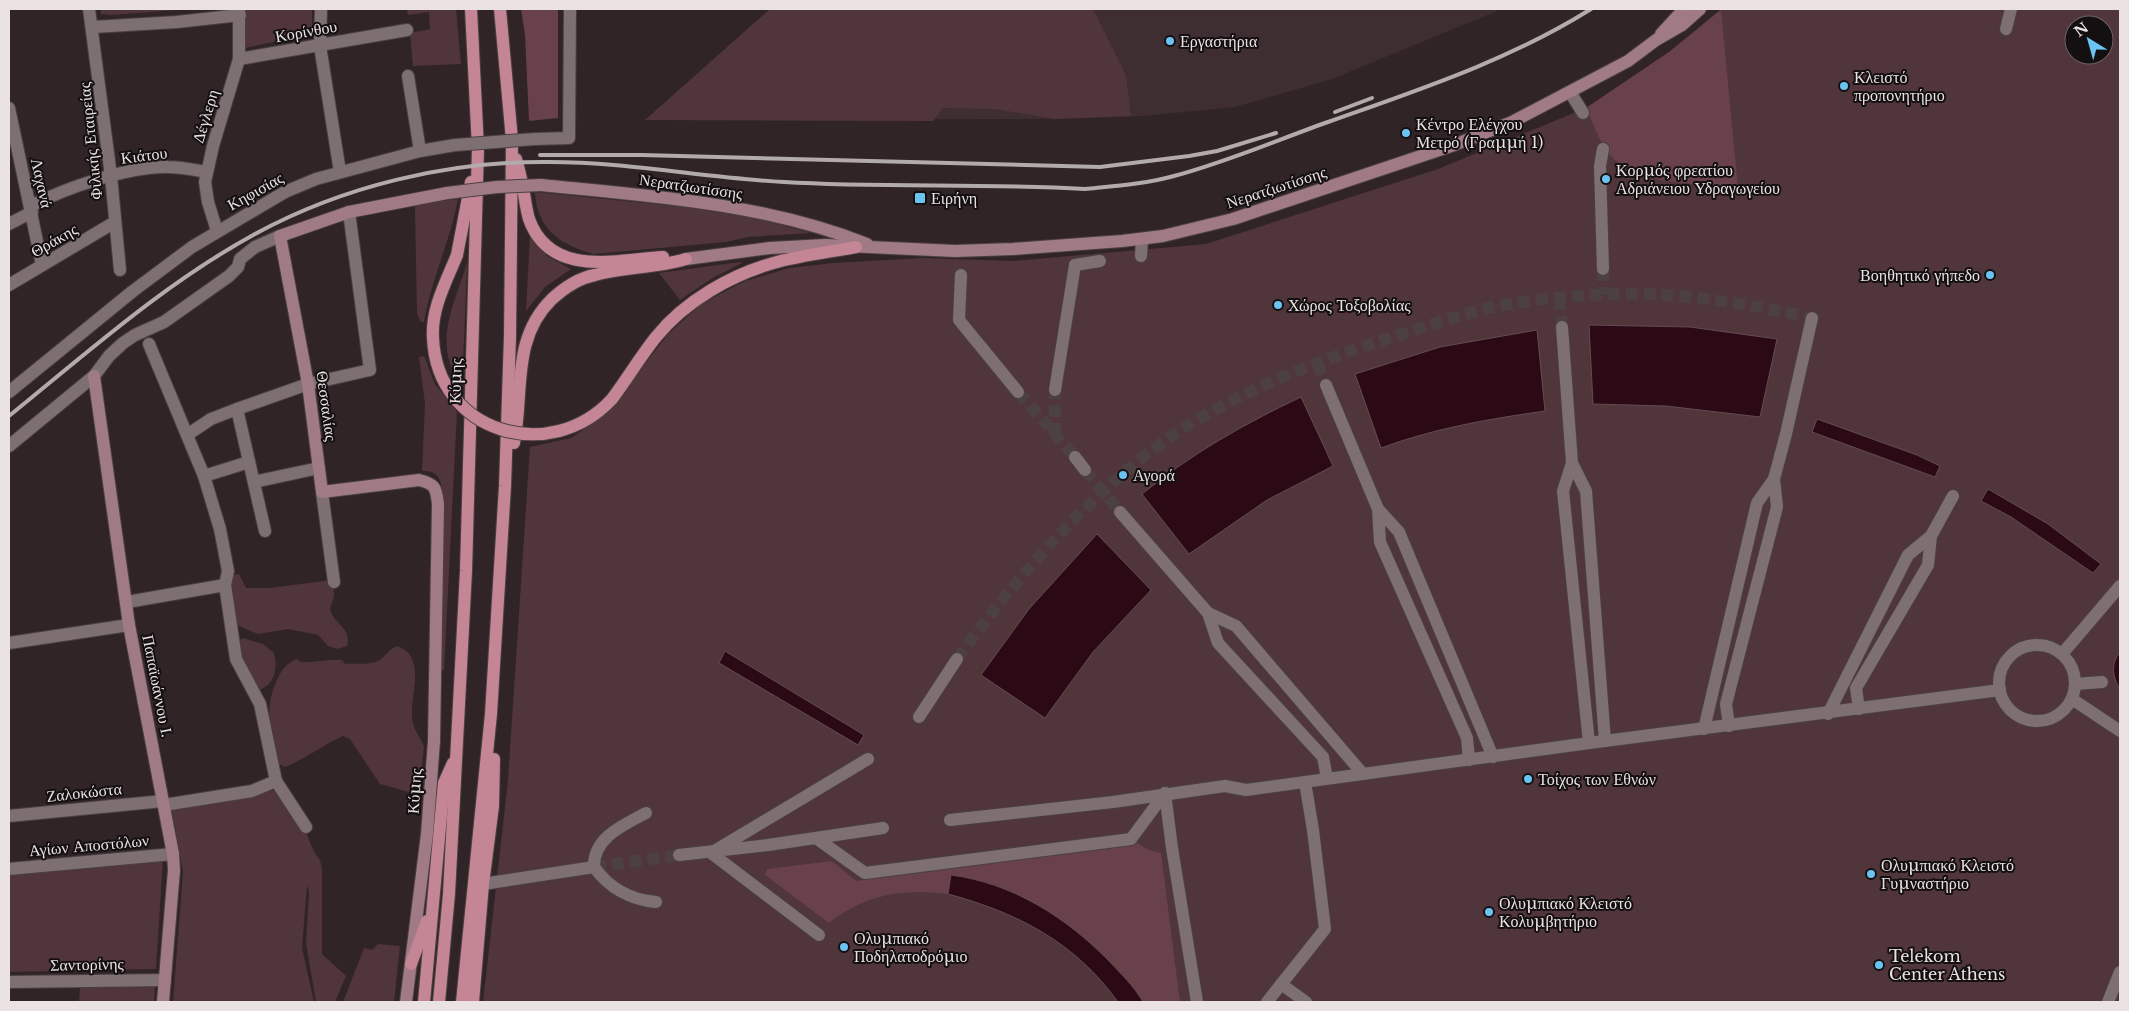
<svg xmlns="http://www.w3.org/2000/svg" width="2129" height="1011" font-family="'Libre Baskerville',serif">
<style>
.built{fill:#3e2d31}
.green{fill:#50353b;fill-rule:evenodd}
.forest{fill:#68414b}
.water{fill:#2b0a15;stroke:#644b53}
.lines{fill:none;stroke-linecap:round;stroke-linejoin:round}
.street-tunnel{stroke:#4c4042;stroke-width:12;stroke-dasharray:12 6;stroke-linecap:butt}
.street-casing{stroke:#4a4042;stroke-width:14}
.secondary-casing{stroke:#4a4042;stroke-width:14}
.primary-casing{stroke:#4a4042;stroke-width:14}
.street{stroke:#7d6f72;stroke-width:12}
.secondary{stroke:#a07a84;stroke-width:12}
.primary{stroke:#c48595;stroke-width:12}
.rail{stroke:#b3aaab;stroke-width:4}
.street-bridge-casing{stroke:#4a4042;stroke-width:14;stroke-linecap:butt}
.secondary-bridge-casing{stroke:#4a4042;stroke-width:14;stroke-linecap:butt}
.primary-bridge-casing{stroke:#4a4042;stroke-width:14;stroke-linecap:butt}
.street-bridge{stroke:#7d6f72;stroke-width:12}
.secondary-bridge{stroke:#a07a84;stroke-width:12}
.primary-bridge{stroke:#c48595;stroke-width:12}
.poi-dot{fill:#6bc3f2;stroke:#140f10;stroke-width:2}
.labels{text-anchor:middle;stroke-width:4;stroke-linejoin:round;paint-order:stroke}
.street-label{font-size:16px;fill:#eae2e3;stroke:#140f10}
.poi-label{font-size:16px;fill:#eae2e3;stroke:#140f10;text-anchor:start}
</style>
<rect width="100%" height="100%" fill="#302426"/>
<path class="built" d="M770 9H1502L1332 79 1235 107 1144 116 1056 119 645 120Z"/>
<g class="green">
<path d="M100 9H189L112 15 101 14Z"/>
<path d="M245 9H312V34L245 48Z"/>
<path d="M407 9H456L461 64 413 66 410 33 430 29 429 12 408 15Z"/>
<path d="M770 9H1093L1126 75 1131 116 1056 119 994 109 943 108 933 121 645 120Z"/>
<path d="M1721 9H2120V1002H483L508 780 530 447 571 438 605 415 669 333 701 304 745 281 789 268 833 263 922 258 1014 261 1206 244 1438 169 1586 108 1669 52ZM2074 25H2104V55H2074Z"/>
<path d="M535 192 695 208 749 216 810 233 748 237 726 242 594 254C560 245 537 229 535 192Z"/>
<path d="M458 199C450 242 431 280 424 322H421L417 314 415 207 422 203Z"/>
<path d="M530 235 547 256 571 269 545 287 526 311Z"/>
<path d="M740 262 742 263 711 279 680 300 659 273Z"/>
<path d="M467 263V267L462 387C432 343 453 308 467 263Z"/>
<path d="M424 356 435 384 457 412 444 670H441L442 488C440 476 435 470 422 471L425 404 419 357Z"/>
<path d="M239 574 246 588H269L332 580C333 585 334 591 334 596 333 602 329 606 331 612 336 625 352 629 347 646L337 649 328 646 318 635 288 629 258 634 237 625 232 603 231 576Z"/>
<path d="M243 638 263 644 274 653C278 668 275 686 258 690L246 675 237 642Z"/>
<path d="M397 646C431 658 405 702 414 726 416 734 422 739 424 747L420 788 416 794 380 784 350 739 343 736C323 745 305 759 285 767L277 763C271 733 263 707 278 678 282 669 287 663 297 659L300 662C314 663 328 659 342 660L345 664C356 663 372 666 381 659 387 654 390 649 397 646Z"/>
<path d="M277 790 305 830 314 852 320 860 322 869V954L346 976 335 1002H316L306 943 309 891 307 885 302 948 314 1002H173L183 872 171 807Z"/>
<path d="M163 859 156 969 9 972V873Z"/>
<path d="M378 944 400 946 394 1002H343L364 948 372 950Z"/>
<path d="M155 986 154 1002H79L80 988Z"/>
</g>
<g class="forest">
<path d="M521 9H558V118L529 121 525 35Z"/>
<path d="M1721 10 1738 188C1704 184 1642 185 1616 161 1601 148 1594 125 1586 108L1669 52Z"/>
<path d="M1137 843 1149 850 1161 853 1180 1002H1143C1134 987 1123 976 1111 964 1077 929 1039 901 992 884 979 879 964 878 951 875L948 894C901 889 866 894 829 923L765 875 767 869 832 861 856 881Z"/>
</g>
<g class="water">
<path d="M1589 325 1690 327 1777 339 1760 417 1666 406 1593 404Z"/>
<path d="M1537 330 1545 411C1489 419 1435 428 1381 448L1355 374 1440 347Z"/>
<path d="M1301 397 1333 466 1267 500 1189 554 1142 494C1191 454 1244 424 1301 397Z"/>
<path d="M1817 419 1917 455 1940 466 1935 477 1812 432Z"/>
<path d="M1988 489 2048 524 2101 564 2093 573 2011 517 1981 501Z"/>
<path d="M1097 534 1151 590 1093 652 1045 718 981 675 1029 609Z"/>
<path d="M725 651 864 735 858 745 719 663Z"/>
<path d="M2120 652V689C2112 676 2111 664 2120 652Z"/>
<path d="M951 875C1012 883 1066 917 1109 961 1121 974 1134 986 1143 1002H1118C1075 942 1018 913 948 894Z"/>
</g>
<g class="lines">
<g class="street-tunnel">
<path d="M1603 269 1604 295"/>
<path d="M1559 298 1562 327"/>
<path d="M1317 363 1326 385"/>
<path d="M1018 392 1075 457"/>
<path d="M1055 435V390"/>
<path d="M1085 470 1120 512"/>
<path d="M957 659C1013 582 1076 509 1151 451 1224 395 1319 360 1405 333 1436 323 1468 312 1499 306 1530 300 1562 297 1592 295 1667 290 1740 302 1812 318"/>
<path d="M594 867 679 855"/>
</g>
<g class="street-casing">
<g id="street">
<path d="M89 9 111 176 120 270"/>
<path d="M321 9 320 46 340 172"/>
<path d="M93 27 177 22 240 15"/>
<path d="M2006 29 2011 9"/>
<path d="M239 59 407 30"/>
<path d="M408 76 420 151"/>
<path d="M1570 92 1583 113"/>
<path d="M9 108 42 265"/>
<path d="M535 139 569 138 570 9"/>
<path d="M1603 149 1600 166 1603 269"/>
<path d="M31 206C65 188 129 166 168 167 181 167 194 170 207 172"/>
<path d="M9 224 32 212"/>
<path d="M217 231 208 202 205 182 213 146 239 59V9"/>
<path d="M1141 256 1142 239"/>
<path d="M961 275 959 320 1018 392"/>
<path d="M9 285 115 222"/>
<path d="M1562 327 1572 463 1563 491 1589 743"/>
<path d="M149 344 204 476 220 529 228 571 225 585 236 659 260 704 276 781 306 827"/>
<path d="M1326 385 1378 509 1380 542 1467 738 1469 760"/>
<path d="M1055 390 1075 265 1100 261"/>
<path d="M9 392 133 291 192 247 285 192 316 179 420 151 455 145"/>
<path d="M237 409 265 531"/>
<path d="M187 435 211 419 237 409 308 384 370 370 349 212"/>
<path d="M9 446 94 376 109 356 123 343 135 335 164 322 229 276 238 267 240 259 255 247 280 236"/>
<path d="M1075 457 1085 470"/>
<path d="M1572 463 1586 491 1605 741"/>
<path d="M204 476 249 462"/>
<path d="M254 482 319 468"/>
<path d="M322 492 334 582"/>
<path d="M1378 509 1399 532 1493 757"/>
<path d="M1120 512 1208 613 1218 643 1323 757 1327 778"/>
<path d="M127 602 225 585"/>
<path d="M1208 613 1236 626 1363 774"/>
<path d="M9 643 129 625"/>
<circle cx="2037" cy="683" r="38"/>
<path d="M2062 654 2120 586"/>
<path d="M2075 684 2102 682"/>
<path d="M2072 699 2120 731"/>
<path d="M1859 709 1856 688 1928 565 1931 536"/>
<path d="M1828 714 1908 555 1931 536 1953 496"/>
<path d="M919 717 957 659"/>
<path d="M1729 726 1726 704 1777 507 1774 479"/>
<path d="M1704 729 1757 503 1774 479 1786 434 1812 318"/>
<path d="M1165 793 1172 848 1197 1002"/>
<path d="M164 805 252 791 276 781"/>
<path d="M646 813C623 825 593 838 594 867 609 888 631 900 656 902"/>
<path d="M9 816 163 801"/>
<path d="M950 820 1113 802 1225 786 1246 790 1589 743 2000 690"/>
<path d="M816 838 865 873 1131 839 1165 793"/>
<path d="M679 855 768 845 883 828"/>
<path d="M9 869 173 854"/>
<path d="M483 884 594 867"/>
<path d="M819 935 711 853 868 759"/>
<path d="M9 982 165 980"/>
<path d="M1281 984 1306 1002"/>
<path d="M1267 1002 1325 929 1313 830 1305 782"/>
<path d="M2108 1002 2120 972"/>
</g>
</g>
<g class="secondary-casing">
<g id="secondary">
<path d="M1661 34 1684 9"/>
<path d="M541 185C651 196 763 203 867 244"/>
<path d="M686 259 770 248 825 245 955 251 1013 249 1122 241 1163 236 1233 219 1454 145 1512 122 1628 61 1656 40 1682 25 1700 9"/>
<path d="M94 376 129 625 173 854 174 870 163 1002"/>
<path d="M406 1002 427 834 434 741 438 504C436 487 435 484 419 480L322 492 308 384 280 236 349 212 447 193"/>
</g>
</g>
<g class="primary-casing">
<g id="primary">
<path d="M516 159C519 169 521 178 523 188 525 198 526 209 529 219 550 278 616 260 663 257"/>
<path d="M457 255 471 182"/>
<path d="M612 399C627 379 640 357 656 337 685 301 732 274 777 262 803 255 830 252 856 247"/>
<path d="M514 443C524 392 511 339 552 299 564 288 579 278 595 275 625 267 656 268 686 259"/>
<path d="M411 964 427 921"/>
<path d="M424 1002 444 783 453 763"/>
<path d="M439 1002 449 894 466 571 478 148 471 9"/>
<path d="M462 1002 491 714 505 486 510 337 512 140 500 9"/>
<path d="M473 1002 483 884 493 806 494 759"/>
</g>
</g>
<use href="#street" class="street"/>
<use href="#secondary" class="secondary"/>
<use href="#primary" class="primary"/>
<g class="rail">
<path d="M1335 112 1372 98"/>
<path d="M540 155H642L1100 167 1189 156 1217 151 1276 133"/>
<path d="M9 416C88 352 165 283 255 234 343 186 448 161 549 162 628 162 706 178 784 182 884 188 985 183 1085 189 1115 186 1145 184 1174 176 1227 162 1277 140 1328 122 1418 90 1510 60 1591 9"/>
</g>
<g class="street-bridge-casing">
<path id="street-bridge" d="M455 145 535 139"/>
</g>
<g class="secondary-bridge-casing">
<path id="secondary-bridge" d="M447 193 497 187 541 185"/>
</g>
<g class="primary-bridge-casing">
<path id="primary-bridge" d="M457 255C446 282 431 309 433 338 437 433 550 466 612 399"/>
</g>
<use href="#street-bridge" class="street-bridge"/>
<use href="#secondary-bridge" class="secondary-bridge"/>
<use href="#primary-bridge" class="primary-bridge"/>
</g>
<g class="poi-dot">
<circle cx="1170" cy="41" r="5"/>
<circle cx="1844" cy="86" r="5"/>
<circle cx="1406" cy="133" r="5"/>
<circle cx="1606" cy="179" r="5"/>
<rect x="914" y="192" width="12" height="12" rx="2.5"/>
<circle cx="1990" cy="275" r="5"/>
<circle cx="1278" cy="305" r="5"/>
<circle cx="1123" cy="475" r="5"/>
<circle cx="1528" cy="779" r="5"/>
<circle cx="1871" cy="874" r="5"/>
<circle cx="1489" cy="912" r="5"/>
<circle cx="844" cy="947" r="5"/>
<circle cx="1879" cy="965" r="5"/>
</g>
<g class="labels">
<g class="street-label">
<text transform="translate(306 31) rotate(-10)" y="6">Κορίνθου</text>
<text transform="translate(205 116) rotate(-73)" y="6">Δέγλερη</text>
<text transform="translate(90 141) rotate(-96)" y="6">Φιλικής Εταιρείας</text>
<text transform="translate(144 155) rotate(-7)" y="6">Κιάτου</text>
<text transform="translate(42 183) rotate(78)" y="6">Λαχανά</text>
<text transform="translate(691 186) rotate(8)" y="6">Νερατζιωτίσσης</text>
<text transform="translate(1276 187) rotate(-18)" y="6">Νερατζιωτίσσης</text>
<text transform="translate(255 191) rotate(-29)" y="6">Κηφισίας</text>
<text transform="translate(54 240) rotate(-30)" y="6">Θράκης</text>
<text transform="translate(455 381) rotate(-88)" y="6">Κύμης</text>
<text transform="translate(327 406) rotate(82)" y="6">Θεσσαλίας</text>
<text transform="translate(158 686) rotate(79)" y="6">Παπαϊωάννου Ι.</text>
<text transform="translate(414 791) rotate(-86)" y="6">Κύμης</text>
<text transform="translate(84 792) rotate(-6)" y="6">Ζαλοκώστα</text>
<text transform="translate(89 845) rotate(-5)" y="6">Αγίων Αποστόλων</text>
<text transform="translate(87 964) rotate(-1)" y="6">Σαντορίνης</text>
</g>
<g class="poi-label">
<text x="1180" y="47">Εργαστήρια</text>
<text x="1854" y="83">Κλειστό<tspan x="1854" dy="18">προπονητήριο</tspan></text>
<text x="1416" y="130">Κέντρο Ελέγχου<tspan x="1416" dy="18">Μετρό (Γραμμή 1)</tspan></text>
<text x="1616" y="176">Κορμός φρεατίου<tspan x="1616" dy="18">Αδριάνειου Υδραγωγείου</tspan></text>
<text x="931" y="204">Ειρήνη</text>
<text x="1980" y="281" text-anchor="end">Βοηθητικό γήπεδο</text>
<text x="1288" y="311">Χώρος Τοξοβολίας</text>
<text x="1133" y="481">Αγορά</text>
<text x="1538" y="785">Τοίχος των Εθνών</text>
<text x="1881" y="871">Ολυμπιακό Κλειστό<tspan x="1881" dy="18">Γυμναστήριο</tspan></text>
<text x="1499" y="909">Ολυμπιακό Κλειστό<tspan x="1499" dy="18">Κολυμβητήριο</tspan></text>
<text x="854" y="944">Ολυμπιακό<tspan x="854" dy="18">Ποδηλατοδρόμιο</tspan></text>
<text x="1889" y="962">Telekom<tspan x="1889" dy="18">Center Athens</tspan></text>
</g>
</g>
<rect width="2129" height="1011" fill="none" stroke="#eae2e3" stroke-width="20"/>
<g transform="translate(2089 40) rotate(323)"><circle r="24" fill="#140f10" stroke="#6a6364"/>
<path d="M0-4L9 19L0 12L-9 19Z" fill="#6bc3f2"/>
<text y="-8" font-size="14" font-weight="bold" text-anchor="middle" fill="#eae2e3">N</text>
</g>
</svg>
